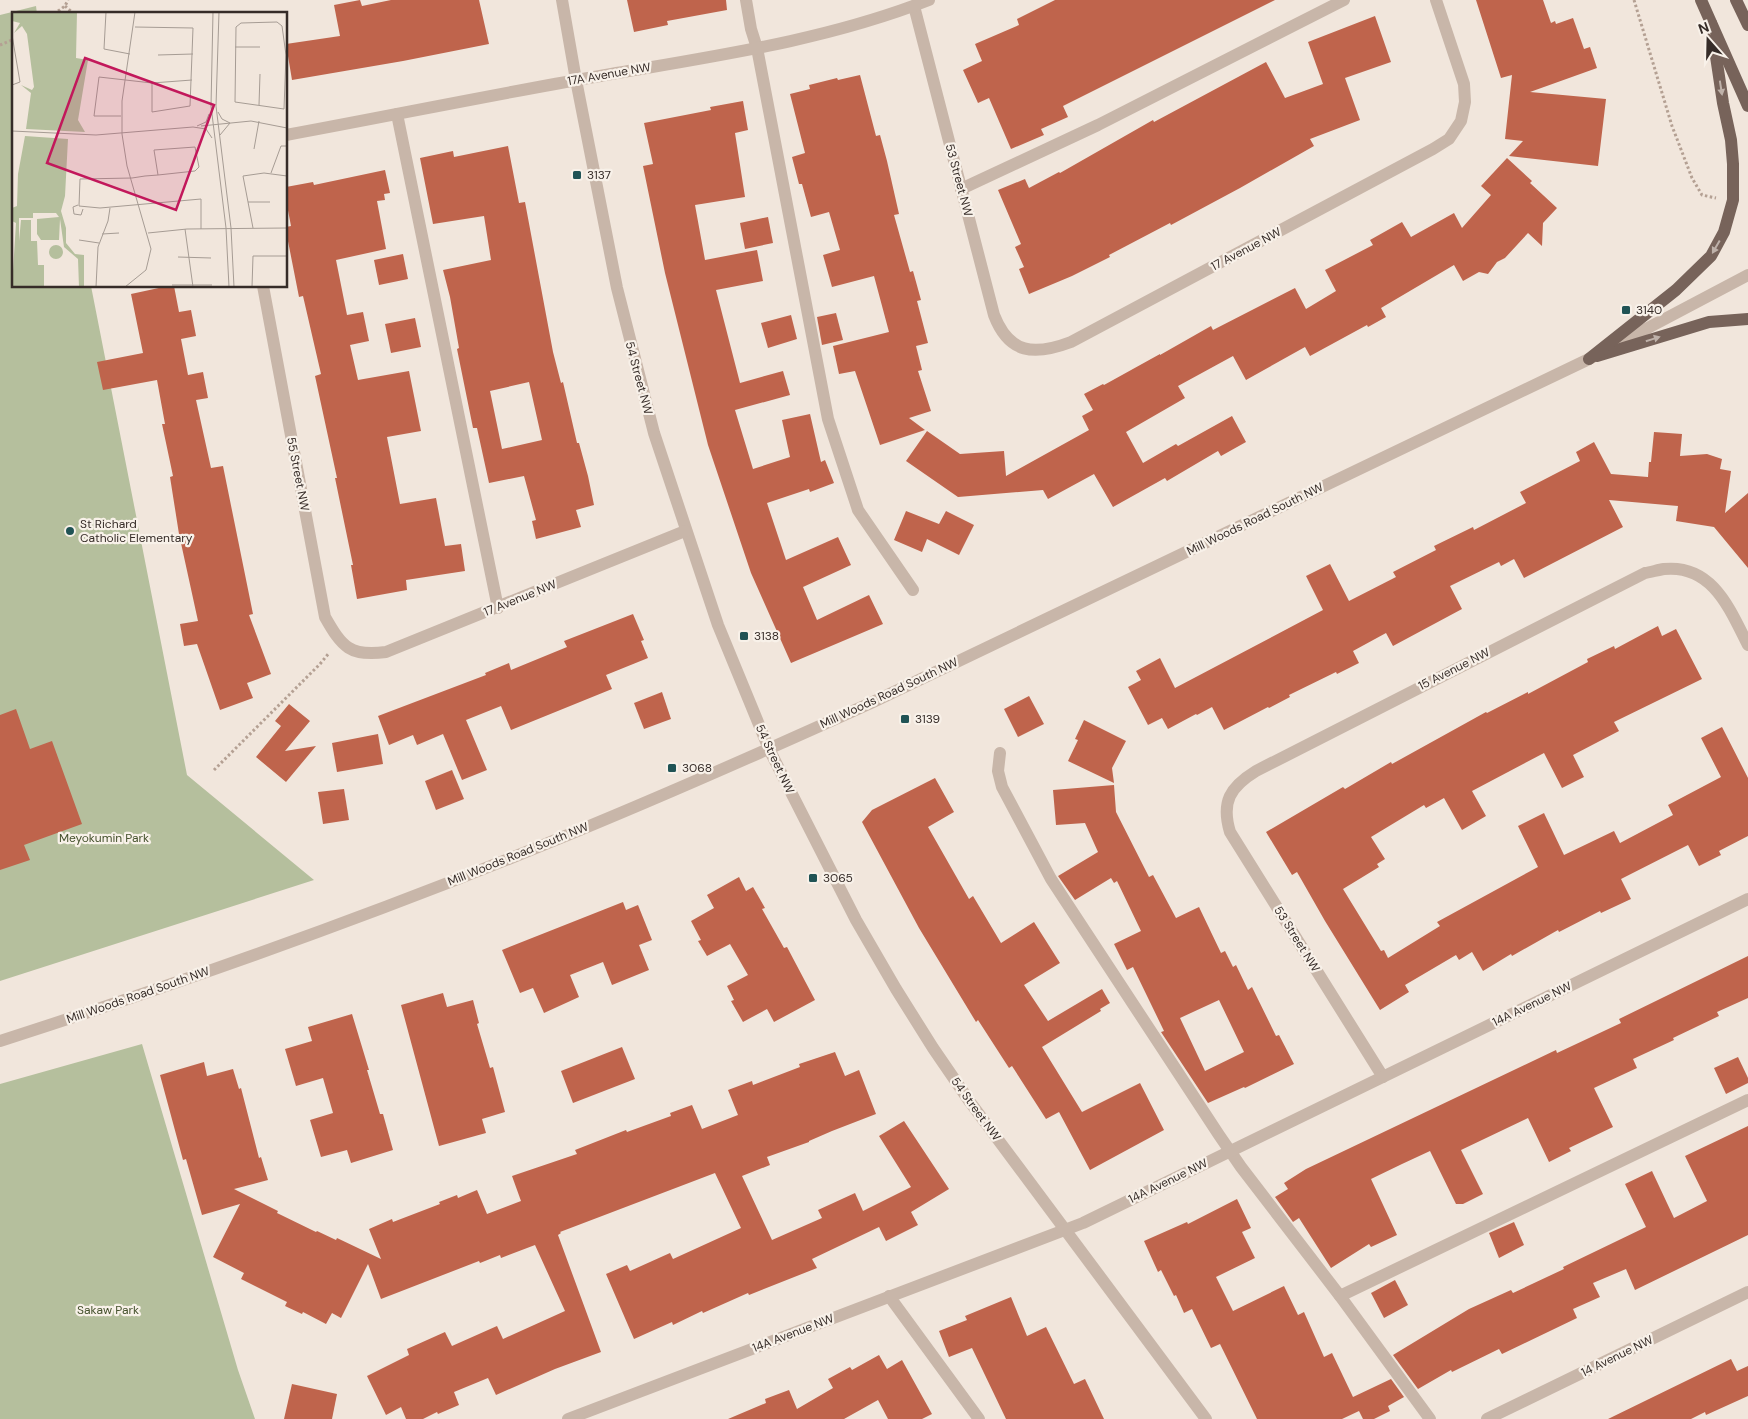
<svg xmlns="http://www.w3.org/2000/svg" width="1748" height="1419" font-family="'DM Sans',sans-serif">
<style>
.green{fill:#b5bf9d}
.building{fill:#bf644c;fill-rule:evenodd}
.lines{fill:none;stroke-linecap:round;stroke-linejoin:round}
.path{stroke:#b4a093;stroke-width:3;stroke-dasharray:2.5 2.5;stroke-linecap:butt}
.minor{stroke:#c8b6a9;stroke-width:12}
.major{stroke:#77635a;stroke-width:12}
.oneway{fill:#beb1a9}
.poi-dot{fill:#205355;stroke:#f8f1e9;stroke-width:2}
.labels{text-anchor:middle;stroke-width:4.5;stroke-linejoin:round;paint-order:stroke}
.street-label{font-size:12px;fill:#362c28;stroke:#f8f1e9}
.poi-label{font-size:12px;fill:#362c28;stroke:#f8f1e9;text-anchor:start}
.park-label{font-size:12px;fill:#46522e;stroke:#f8f1e9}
.inset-road{fill:none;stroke:#a69c94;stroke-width:1}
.view{fill:#c2185b;fill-opacity:0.15;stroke:#c2185b;stroke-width:2.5}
.inset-edge{fill:none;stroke:#362c28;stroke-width:2.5}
</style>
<rect width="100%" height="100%" fill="#f1e6dc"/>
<g class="green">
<path d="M36 6 37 14H14V286H91L187 775 314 880 0 981V15Z"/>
<path d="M142 1044 238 1370 255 1419H0V1084Z"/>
</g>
<g class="building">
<path d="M360 0 362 6 391 0H479L489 44 403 61 292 80 286 44 340 36 334 5Z"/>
<path d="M627 0H726L727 10 667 21 668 25 634 32Z"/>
<path d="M1055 0H1275L1063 106 1068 117 1041 129 1044 135 1011 149 989 98 978 103 963 70 982 61 975 44 1019 25 1017 19Z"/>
<path d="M1476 0H1543L1551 23 1555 21 1556 24 1573 18 1584 49 1590 47 1597 68 1530 92 1606 99 1598 166 1509 156 1523 141 1505 139 1512 75 1501 78Z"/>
<path d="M1375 16 1391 62 1345 78 1360 120 1310 139 1314 146 1240 188 1171 225 1170 223 1109 255 1110 257 1072 276 1029 294 1019 269 1024 267 1015 247 1021 244 998 190 1025 179 1029 188 1059 172 1060 173 1153 120 1154 122 1266 62 1285 98 1323 84 1308 42Z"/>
<path d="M860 75 876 136 880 135 887 161 899 214 894 215 910 272 913 271 921 300 917 301 928 343 916 346 922 370 918 371 931 411 909 418 925 430 880 445 855 371 839 374 833 346 889 332 874 276 832 287 823 255 840 250 829 212 811 217 802 184H799L792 157 805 153 790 94 810 89 809 85 837 78 838 80Z"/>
<path d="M743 101 748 130 735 133 745 197 695 205 705 260 757 250 763 281 716 290 740 383 783 371 790 395 735 410 753 469 790 457 782 420 810 414 821 462 825 460 834 483 810 492 809 489 767 503 786 560 838 537 851 565 803 587 817 620 869 595 883 624 791 663 751 573 708 445 665 273 643 166 653 164 644 123 711 110 710 107Z"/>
<path d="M508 146 519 203 525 202 553 352 561 383 563 382 577 443H579L588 476 594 505 576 510 581 527 536 539 532 521 536 520 524 476 489 483 477 428H473L457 349 459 348 450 297 443 270 491 260 484 216 433 224 420 158 453 151 454 157ZM529 382 542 440 502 449 490 391Z"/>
<path d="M1507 158 1532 181 1530 183 1557 208 1543 223 1542 246 1528 233 1505 258 1497 262 1488 274 1479 272 1463 281 1454 265 1381 308 1386 317 1368 327 1367 325 1310 356 1305 347 1246 380 1233 356 1178 386 1185 398 1126 432 1143 463 1176 444 1178 446 1232 416 1246 442 1221 456 1218 451 1167 481 1165 478 1113 507 1094 474 1048 499 1043 490 958 497 906 461 927 431 960 454 1004 451 1006 476 1089 430 1082 416 1093 410 1084 394 1103 384 1104 385 1160 354V355L1211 326 1213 330 1295 288 1306 309 1336 291 1325 270 1373 245 1370 240 1402 222 1411 237 1454 213 1462 228 1491 195 1481 186Z"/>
<path d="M385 170 390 193 384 194 385 200 377 201 386 249 336 260 347 315 363 312 369 341 350 345 358 380 409 371 421 431 387 437 400 504 436 498 445 546 461 544 465 571 406 580 407 590 357 599 351 565H353L335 478H337L315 376 321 374 303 296 299 297 286 231V227L291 226 286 200V187L313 182 314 185Z"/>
<path d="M768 217 773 243 745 249 740 223Z"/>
<path d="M403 254 408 279 379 285 374 260Z"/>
<path d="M168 286H174L179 312 191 310 196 336 181 339 188 375 203 372 208 398 196 400 211 468 223 466 253 614 249 615 271 674 247 683 253 698 220 710 197 644 184 646 180 624 198 621 179 534 170 477 173 476 162 424H165L157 380 103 390 97 362 143 353 131 294Z"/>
<path d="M836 313 843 340 822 345 817 317Z"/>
<path d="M791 315 797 339 768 348 761 323Z"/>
<path d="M415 318 421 347 391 353 385 324Z"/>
<path d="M1654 432 1682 434 1680 456 1707 454 1722 459 1720 469 1731 471 1725 513 1748 493V568L1714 527 1676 521 1678 506 1609 500 1623 527 1524 578 1514 559 1501 566 1499 562 1450 586 1462 609 1393 646 1386 633 1353 651 1359 663 1337 674 1336 672 1289 695 1290 697 1269 708 1268 707 1224 730 1212 707 1197 715 1196 714 1168 729 1162 718 1148 725 1128 687 1141 680 1136 671 1160 658 1175 688 1323 610 1306 576 1330 564 1349 601 1396 577 1393 572 1436 550 1434 546 1473 527 1474 530 1526 503 1520 492 1580 461 1576 452 1594 442 1611 474 1648 477 1649 462H1651Z"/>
<path d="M906 511 939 524 946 511 974 525 959 555 927 539 922 552 894 540Z"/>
<path d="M633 614 644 640 641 641 648 658 606 675 612 689 511 730 501 706 466 720 487 770 462 780 443 734 417 745 413 735 389 745 378 716 486 675 485 673 509 663 511 670 567 647 564 641Z"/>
<path d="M1658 626 1662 636 1676 629 1702 679 1614 722 1619 731 1573 755 1584 777 1562 788 1544 753 1472 791 1486 816 1462 830 1444 798 1426 808 1424 805 1371 837 1385 859 1377 864 1379 867 1343 889 1381 951 1384 950 1388 958 1440 926 1437 922 1538 867 1518 826 1544 813 1564 855 1614 831 1620 843 1673 815 1668 805 1721 777 1701 738 1722 727 1748 778V836L1719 851 1721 855 1699 866 1688 845 1621 879 1631 899 1601 913 1600 911 1559 932 1558 930 1512 956 1511 954 1483 971 1472 952 1459 960 1456 955 1405 985 1409 992 1380 1010 1325 921 1297 872 1292 875 1266 832 1343 787 1345 789 1391 762 1392 764 1486 712 1487 713 1528 692V694L1588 662 1587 659 1614 646 1615 649Z"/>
<path d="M662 692 671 719 644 729 634 703Z"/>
<path d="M1029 696 1044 724 1018 737 1004 709Z"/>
<path d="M289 704 310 721 285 751 316 746 286 782 256 757 281 726 275 721Z"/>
<path d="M16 709 30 749 52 741 82 824 24 845 30 860 0 870V715Z"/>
<path d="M1084 720 1126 741 1112 768 1114 783 1068 761 1078 740 1075 739Z"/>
<path d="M378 734 383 764 337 772 332 743Z"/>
<path d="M452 770 464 799 436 810 425 781Z"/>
<path d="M935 778 954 812 928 827 969 899 973 896 1001 943 1034 922 1060 963 1024 985 1048 1021 1102 989 1110 1003 1100 1009 1101 1011 1042 1047 1082 1112 1140 1083 1164 1130 1090 1170 1059 1112 1046 1119 1012 1066 1009 1068 978 1020 976 1022 919 928 862 822 872 810Z"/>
<path d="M1114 785 1116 812 1149 877 1153 875 1176 918 1199 907 1221 953 1225 951 1233 967 1236 965 1248 990 1252 987 1276 1036 1279 1035 1294 1064 1245 1088 1244 1087 1208 1103 1161 1032 1164 1031 1133 967 1127 970 1114 944 1141 931 1117 881 1114 883 1111 878 1075 900 1058 876 1098 852 1085 823 1056 825 1053 790ZM1219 1000 1244 1052 1205 1071 1180 1018Z"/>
<path d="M344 789 349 820 323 824 318 792Z"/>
<path d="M739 877 746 891 753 887 765 908 762 909 784 948 787 947 815 1000 774 1022 767 1009 743 1022 731 1001 734 1000 727 986 748 975 730 944 707 956 698 941 701 940 691 921 714 908 707 895Z"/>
<path d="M623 902 626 910 638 905 652 940 639 945 649 970 612 985 603 962 570 975 579 997 544 1013 533 988 520 993 502 950Z"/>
<path d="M1748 956V998L1717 1012 1719 1016 1673 1038 1674 1040 1633 1059 1637 1068 1594 1088 1613 1127 1569 1148 1571 1151 1549 1162 1528 1118 1461 1150 1483 1194 1463 1204H1456L1430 1151 1402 1164 1371 1179 1397 1235 1371 1247 1369 1244 1331 1268 1299 1218 1293 1222 1275 1197 1288 1189 1284 1183 1306 1169 1556 1050 1557 1053 1621 1023 1619 1019Z"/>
<path d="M443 993 447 1007 473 1000 479 1023 477 1024 490 1068 493 1067 505 1112 482 1119 486 1133 439 1146 401 1005Z"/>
<path d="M352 1014 369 1070H367L380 1114H383L393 1150 351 1163 347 1150 321 1157 310 1120 333 1113 323 1078 296 1086 285 1049 312 1041 308 1027Z"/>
<path d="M622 1047 635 1079 573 1103 561 1071Z"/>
<path d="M835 1052 845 1076 859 1070 876 1114 832 1131 809 1141V1142L767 1157 770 1165 742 1176 772 1240 822 1218 818 1210 855 1193 863 1211 911 1187 879 1136 904 1121 949 1189 911 1212 918 1225 886 1241 879 1227 812 1259 817 1268 749 1295 748 1293 703 1313 702 1311 673 1325 672 1322 634 1339 606 1274 627 1265 630 1271 670 1253 673 1259 741 1228 715 1173 560 1232 561 1233 558 1235 601 1352 555 1369 496 1395 488 1378 454 1392 459 1405 438 1414 437 1412 423 1419H406L401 1407 386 1415 367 1376 409 1355 407 1349 445 1332 452 1346 497 1326 503 1339 565 1311 535 1245 501 1258 500 1255 480 1263 479 1261 381 1299 368 1264 341 1318 332 1313 326 1324 303 1312 302 1314 285 1306 287 1302 241 1279 244 1273 213 1257 240 1204 202 1215 186 1159 183 1160 160 1075 204 1062 207 1076 233 1069 239 1089 241 1088 259 1158 261 1157 268 1180 234 1189 278 1211 277 1213 316 1232 317 1231 336 1240 337 1238 381 1259 369 1229 392 1219 393 1222 440 1204 439 1202 457 1195 458 1198 477 1190 487 1214 521 1201 512 1176 577 1154 575 1150 626 1130 627 1132 671 1116 670 1113 692 1105 702 1129 738 1115 728 1090 752 1081 753 1085 800 1067 799 1064Z"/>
<path d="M1738 1057 1748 1078V1083L1726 1094 1714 1068Z"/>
<path d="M1748 1126V1235L1635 1290 1626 1269 1593 1283 1600 1297 1573 1309 1577 1318 1502 1354 1499 1349 1452 1372 1451 1370 1418 1389 1393 1355 1469 1309 1511 1290 1513 1293 1564 1269 1563 1267 1646 1227 1625 1184 1652 1171 1674 1218 1707 1201 1685 1156Z"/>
<path d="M1237 1199 1251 1228 1242 1232 1255 1258 1216 1277 1233 1311 1284 1286 1298 1315 1304 1312 1324 1357 1332 1353 1353 1397 1391 1379 1404 1397 1388 1406 1390 1411 1374 1419H1363L1359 1411 1342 1419H1257L1220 1344 1211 1348 1192 1309 1184 1313 1176 1295 1174 1296 1161 1270 1158 1272 1144 1241 1187 1222 1188 1224Z"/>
<path d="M1514 1222 1524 1245 1499 1258 1489 1233Z"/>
<path d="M1395 1280 1408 1305 1384 1318 1371 1293Z"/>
<path d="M1011 1297 1027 1336 1046 1327 1074 1384 1085 1379 1104 1419H1006L972 1348 949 1357 939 1331 967 1320 965 1316Z"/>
<path d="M879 1355 887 1369 902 1360 932 1414 922 1419H888L878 1400 844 1419H728L766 1403 765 1399 789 1390 797 1409 833 1388 828 1379 850 1367 852 1370Z"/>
<path d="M1731 1359 1737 1371 1748 1366V1396L1706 1415 1705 1412 1691 1419H1608Z"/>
<path d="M292 1384 337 1394 332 1419H284Z"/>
</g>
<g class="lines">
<g class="path">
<path d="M1634 0 1672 126 1692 178 1702 195 1716 198"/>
<path d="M65 6 74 14"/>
<path d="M54 14 65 6 68 0"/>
<path d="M0 45 14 39"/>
<path d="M214 770 320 664 329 653"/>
</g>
<g class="minor">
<path d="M562 0 576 80 617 288 654 433 718 625 769 749 856 920 896 989 933 1048 970 1102 1206 1419"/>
<path d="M746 0 751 29 757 48 828 419 858 510 913 590"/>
<path d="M914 6 994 315C1009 354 1034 356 1071 342L1433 149 1449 139 1461 121 1465 102 1464 84 1436 0"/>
<path d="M397 114 498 608"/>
<path d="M286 135C389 116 491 95 594 77 707 57 822 42 929 0"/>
<path d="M961 189 1098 125 1344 0"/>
<path d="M263 286 325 617C342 647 350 657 386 652L685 531"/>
<path d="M1000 753 998 771 1002 787 1051 879 1219 1135 1241 1167 1340 1296 1430 1419"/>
<path d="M0 1041C187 981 372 915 553 841 661 797 767 750 873 702L1589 359 1748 275"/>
<path d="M1383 1077 1230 832C1221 802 1230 787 1256 771L1645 573C1651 572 1658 570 1664 569 1713 564 1730 610 1748 645"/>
<path d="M889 1296 979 1419"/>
<path d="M1340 1296 1748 1100"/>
<path d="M568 1419 1083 1223 1748 899"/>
<path d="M1487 1419 1748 1292"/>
</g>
<g class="major">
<path d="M1701 0 1748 106"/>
<path d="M1736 0 1748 25"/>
<path d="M1597 356 1709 322 1748 319"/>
<path d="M1589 359 1676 290 1711 256 1724 232 1733 200V164L1731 140 1723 103 1711 23"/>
</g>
</g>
<defs><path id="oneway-solid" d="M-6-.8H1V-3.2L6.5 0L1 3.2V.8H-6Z" transform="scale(1.25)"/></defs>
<g class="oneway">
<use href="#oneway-solid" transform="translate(1721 88) rotate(81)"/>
<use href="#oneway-solid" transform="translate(1716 247) rotate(120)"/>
<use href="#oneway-solid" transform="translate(1653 339) rotate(-17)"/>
</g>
<g class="poi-dot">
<rect x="572" y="170" width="10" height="10" rx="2.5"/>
<rect x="1621" y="305" width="10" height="10" rx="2.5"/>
<circle cx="70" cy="531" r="5"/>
<rect x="739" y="631" width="10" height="10" rx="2.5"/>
<rect x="900" y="714" width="10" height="10" rx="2.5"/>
<rect x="667" y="763" width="10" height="10" rx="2.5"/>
<rect x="808" y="873" width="10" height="10" rx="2.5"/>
</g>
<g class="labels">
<g class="street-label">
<text transform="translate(609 74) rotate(-10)" y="4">17A Avenue NW</text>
<text transform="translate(959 180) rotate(75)" y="4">53 Street NW</text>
<text transform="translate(1246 249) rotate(-28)" y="4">17 Avenue NW</text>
<text transform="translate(639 378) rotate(75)" y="4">54 Street NW</text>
<text transform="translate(298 474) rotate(79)" y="4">55 Street NW</text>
<text transform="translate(1255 519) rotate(-26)" y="4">Mill Woods Road South NW</text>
<text transform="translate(520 598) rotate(-22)" y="4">17 Avenue NW</text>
<text transform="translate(1454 669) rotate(-27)" y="4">15 Avenue NW</text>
<text transform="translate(889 693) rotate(-25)" y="4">Mill Woods Road South NW</text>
<text transform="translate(775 759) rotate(65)" y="4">54 Street NW</text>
<text transform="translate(518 854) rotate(-22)" y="4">Mill Woods Road South NW</text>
<text transform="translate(1297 939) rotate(58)" y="4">53 Street NW</text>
<text transform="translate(138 995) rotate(-19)" y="4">Mill Woods Road South NW</text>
<text transform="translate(1532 1004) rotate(-26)" y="4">14A Avenue NW</text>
<text transform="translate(976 1109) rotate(54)" y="4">54 Street NW</text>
<text transform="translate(1168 1181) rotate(-26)" y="4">14A Avenue NW</text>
<text transform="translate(793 1333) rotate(-21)" y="4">14A Avenue NW</text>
<text transform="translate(1617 1356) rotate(-26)" y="4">14 Avenue NW</text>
</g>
<g class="poi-label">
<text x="587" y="179">3137</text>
<text x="1636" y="314">3140</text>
<text x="80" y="528">St Richard<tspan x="80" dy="14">Catholic Elementary</tspan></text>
<text x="754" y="640">3138</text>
<text x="915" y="723">3139</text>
<text x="682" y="772">3068</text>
<text x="823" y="882">3065</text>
</g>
<g class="park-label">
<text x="104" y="842">Meyokumin Park</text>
<text x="108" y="1314">Sakaw Park</text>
</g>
</g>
<g transform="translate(12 12)">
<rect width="275" height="275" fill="#f1e6dc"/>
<path d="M0 0H65L64 46 76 48 66 108 73 120 14 117 19 81 9 73 20 78 22 75 15 22 10 14 2 21 8 11 0 9ZM13 124 56 127 53 184 49 199 54 216V231L63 242 72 243V275H67L66 247 52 235 48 207 47 228H29L25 222V207L47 205 44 201H21V206H7V229L9 208H19V229H25L26 253H32V275H0L4 211 0 209V196L5 194 6 162ZM37 240a7 7 0 1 1 14 0a7 7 0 1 1-14 0Z" fill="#b5bf9d"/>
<path class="inset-road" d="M94 0 92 37 118 42M201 0 199 94 214 216 217 275M207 0 204 94 219 216 222 275M229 11 265 10 270 14 274 43 272 97 223 90 224 15ZM123 15 181 16 178 94 140 100V71M0 23 8 70 0 73M223 35H248M146 43 181 42M247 93 248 62M206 100 210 107 218 111 208 123M109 104H82L87 65 140 71 180 68M185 114 194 110 197 102M189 114 239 109 275 116M181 115 194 117 200 126M0 119 84 123 181 115M242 137 247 109M259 161 269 134H275M146 163 142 138 183 135 187 155 183 159 146 163 133 164 120 166 68 167 67 194 88 196 189 187V217M236 190H258M66 193 61 195 62 202 69 203 71 197M241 216 231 164 252 161 275 164M173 217 181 275M136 221 175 217 275 216M90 222 107 221M67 228 87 231M166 245 199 246M160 273H200M84 275 86 235 96 209 98 196M113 275 134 258 139 237 115 154 110 122V89L123 0M240 275 241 244H275"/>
<path class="view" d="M73 46 202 93 164 198 35 151Z"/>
<rect width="275" height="275" class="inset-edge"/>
</g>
<g transform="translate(1708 40) rotate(340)" stroke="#f8f1e9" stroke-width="4" paint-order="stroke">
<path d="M0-4L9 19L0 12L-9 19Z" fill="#362c28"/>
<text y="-8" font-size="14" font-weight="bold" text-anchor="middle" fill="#362c28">N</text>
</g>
</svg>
